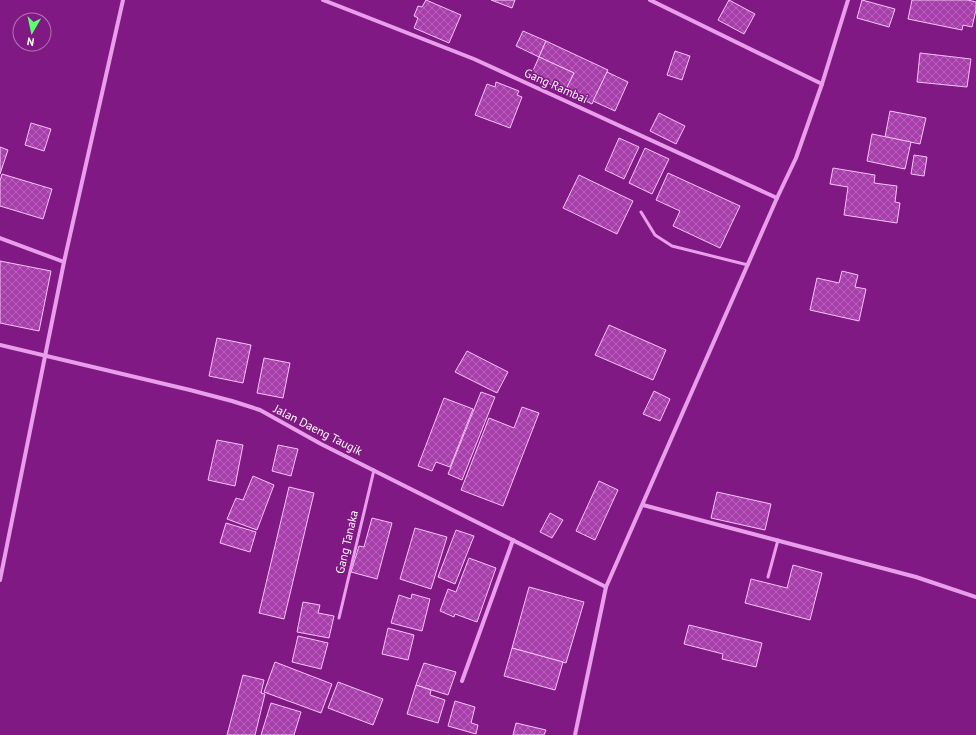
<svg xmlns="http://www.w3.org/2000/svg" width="976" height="735" font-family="'PT Sans',sans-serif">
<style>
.building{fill:url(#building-cross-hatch);stroke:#f7c3f9}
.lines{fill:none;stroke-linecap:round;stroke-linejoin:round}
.service{stroke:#e99eec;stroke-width:3}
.minor{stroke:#e99eec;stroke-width:4}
.labels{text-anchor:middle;stroke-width:3;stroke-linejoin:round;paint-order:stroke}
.street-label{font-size:12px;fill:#fff;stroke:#811984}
</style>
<defs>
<pattern id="building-cross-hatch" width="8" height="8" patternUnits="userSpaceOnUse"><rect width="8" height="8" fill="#a83eab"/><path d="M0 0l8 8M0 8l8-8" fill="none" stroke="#b965bc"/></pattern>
</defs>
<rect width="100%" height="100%" fill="#811984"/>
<g class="building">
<path d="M426 0 461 15 449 43 414 28 418 18 414 16 418 6 422 7Z"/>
<path d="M491 0H515L512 8Z"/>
<path d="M729 0 755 14 744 34 718 20Z"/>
<path d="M862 0 895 9 889 27 857 18Z"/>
<path d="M912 0H968L976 2V10L972 27 963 25 962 30 908 19Z"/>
<path d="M523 31 546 41 539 57 516 46Z"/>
<path d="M546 41 608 70 592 104 565 91 574 73 539 57Z"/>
<path d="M675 51 690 56 682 80 667 75Z"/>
<path d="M920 53 971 59 967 87 917 82Z"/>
<path d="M539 57 574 73 565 91 531 75Z"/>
<path d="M607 72 628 82 615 111 593 101Z"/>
<path d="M496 82 519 91 517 95 522 97 510 128 475 115 487 84 495 87Z"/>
<path d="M890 111 926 118 920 144 885 137Z"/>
<path d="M659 113 685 126 676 144 650 131Z"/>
<path d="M31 123 51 129 44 151 25 145Z"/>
<path d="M872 134 911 142 905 169 867 161Z"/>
<path d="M619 138 639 147 624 179 605 170Z"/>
<path d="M0 147 8 150 0 174Z"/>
<path d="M645 148 669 159 652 194 629 183Z"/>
<path d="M914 155 927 157 924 176 911 174Z"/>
<path d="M833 168 875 175 874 183 897 186 895 202 900 203 897 223 844 215 848 187 830 184Z"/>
<path d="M668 173 740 206 720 248 673 226 680 211 656 200Z"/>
<path d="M2 174 52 189 43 219 0 206V181Z"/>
<path d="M579 175 633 201 617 234 563 208Z"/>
<path d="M0 261 51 271 39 331 0 323Z"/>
<path d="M842 271 858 275 855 287 866 289 859 321 810 310 817 278 839 283Z"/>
<path d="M609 325 666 350 653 380 595 355Z"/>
<path d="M217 338 251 345 243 383 209 376Z"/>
<path d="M467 351 508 372 497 393 455 372Z"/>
<path d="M264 358 290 363 283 398 257 393Z"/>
<path d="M654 391 670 399 660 421 643 414Z"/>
<path d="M481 392 495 397 462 480 448 474Z"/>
<path d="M444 398 473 409 450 467 436 462 432 471 418 466Z"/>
<path d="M522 407 539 413 503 506 461 490 489 418 514 428Z"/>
<path d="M217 440 243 445 235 486 208 480Z"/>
<path d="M278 445 298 449 291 476 272 471Z"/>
<path d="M253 476 274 485 257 530 227 519 236 498 243 500Z"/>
<path d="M599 481 618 490 595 540 576 531Z"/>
<path d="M289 487 314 493 284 619 259 613Z"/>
<path d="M717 492 771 504 765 530 711 518Z"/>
<path d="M550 513 563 520 552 538 540 532Z"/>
<path d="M372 518 392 523 377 579 351 572 359 546 364 547Z"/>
<path d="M226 523 256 532 250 552 220 543Z"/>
<path d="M415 528 447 537 431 589 400 579Z"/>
<path d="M456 530 474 536 455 584 438 577Z"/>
<path d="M469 558 496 568 477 622 455 614 454 617 440 611 448 589 456 592Z"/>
<path d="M793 565 822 573 810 620 745 603 751 579 787 588Z"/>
<path d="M529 587 584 602 566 663 512 648Z"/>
<path d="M412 594 430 599 422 631 391 623 399 595 411 599Z"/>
<path d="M303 602 320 605 318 613 334 616 329 638 297 632Z"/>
<path d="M689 625 762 643 756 667 722 659 723 654 684 644Z"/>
<path d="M388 628 414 635 408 660 382 654Z"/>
<path d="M298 636 328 643 321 669 292 662Z"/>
<path d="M512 648 563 662 555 690 504 676Z"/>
<path d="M275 662 332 684 321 713 264 692Z"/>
<path d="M424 663 456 672 448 695 416 685Z"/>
<path d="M243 675 264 680 261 693 265 694 255 735H227Z"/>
<path d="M338 682 383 699 373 725 328 708Z"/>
<path d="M416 685 431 690 430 695 445 700 438 723 407 714Z"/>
<path d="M455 701 475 707 471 723 478 725 476 734 448 726Z"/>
<path d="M271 703 301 712 294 735H261Z"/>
<path d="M516 723 546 730 544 735H513Z"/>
</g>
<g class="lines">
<g class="service">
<path d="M641 212 655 235 672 246 748 265"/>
<path d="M768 577 778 540"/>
<path d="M339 618 374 470"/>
</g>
<g class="minor">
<path d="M323 0 474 59 777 198"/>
<path d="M650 0 822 84"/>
<path d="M0 238 64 262"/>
<path d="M0 345 190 390 232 401 260 410 321 444 606 587"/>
<path d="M643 505 916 577 976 597"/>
<path d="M0 580 64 262 123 0"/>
<path d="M462 681 513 540"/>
<path d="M575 735 606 587 777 198 796 158 822 84 848 0"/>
</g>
</g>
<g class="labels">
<g class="street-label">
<text transform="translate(556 86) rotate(24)" y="4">Gang Rambai</text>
<text transform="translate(318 430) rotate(27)" y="4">Jalan Daeng Taugik</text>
<text transform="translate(347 542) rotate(-77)" y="4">Gang Tanaka</text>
</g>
</g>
<g transform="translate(32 32) rotate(189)"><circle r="19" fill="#811984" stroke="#b375b5"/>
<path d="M0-3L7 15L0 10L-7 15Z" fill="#5aff6e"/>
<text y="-6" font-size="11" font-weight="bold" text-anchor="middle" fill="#ffffff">N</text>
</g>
</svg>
